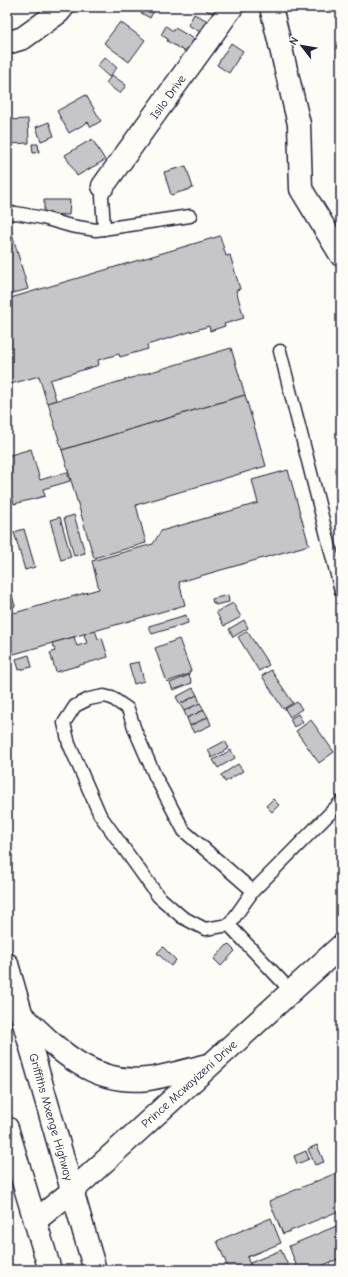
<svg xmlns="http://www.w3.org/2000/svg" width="348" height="1277" font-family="'Comic Neue',sans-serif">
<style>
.building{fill:#c6c6c8;stroke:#22223b}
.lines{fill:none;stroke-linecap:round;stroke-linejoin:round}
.lane-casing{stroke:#22223b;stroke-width:15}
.street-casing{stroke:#22223b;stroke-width:25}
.secondary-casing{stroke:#22223b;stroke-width:25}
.lane{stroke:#fdfcf7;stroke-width:12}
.street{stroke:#fdfcf7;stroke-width:22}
.secondary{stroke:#fdfcf7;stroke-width:22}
.labels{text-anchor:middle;stroke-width:4;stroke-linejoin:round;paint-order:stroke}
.street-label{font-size:12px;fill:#22223b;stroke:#fdfcf7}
</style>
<rect width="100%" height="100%" fill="#fdfcf7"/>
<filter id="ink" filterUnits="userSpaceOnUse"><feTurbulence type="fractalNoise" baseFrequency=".025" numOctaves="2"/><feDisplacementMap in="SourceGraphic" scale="8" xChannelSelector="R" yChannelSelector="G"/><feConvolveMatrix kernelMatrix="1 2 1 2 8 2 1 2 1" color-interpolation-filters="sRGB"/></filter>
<g filter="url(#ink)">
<g class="building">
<path d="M131 7H156L150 18Z"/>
<path d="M208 7H220L217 15 206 10Z"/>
<path d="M194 14 210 22 204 34 188 25Z"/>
<path d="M120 22 145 40 129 62 104 43Z"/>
<path d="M166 26 173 31 175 28 196 40 188 53 167 41 168 39 161 35Z"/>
<path d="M231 43 243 51 229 73 217 65Z"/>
<path d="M105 57 117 68 109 77 97 66Z"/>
<path d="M112 75 126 85 120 94 106 83Z"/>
<path d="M86 95 101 121 91 127 88 122 69 133 57 111Z"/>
<path d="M28 119 29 143 7 144V120Z"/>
<path d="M49 122 54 136 41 141 36 127Z"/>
<path d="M92 139 105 160 77 176 65 155Z"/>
<path d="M32 144H38L39 152 33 153Z"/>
<path d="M186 166 193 188 171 195 164 172Z"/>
<path d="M44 200H70L69 215 44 214Z"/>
<path d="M7 223H9L28 289 7 295Z"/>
<path d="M220 236 226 256 230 255 240 289 236 290 244 318 224 324 225 326 210 331 209 326 147 345 148 349 120 357 119 354 98 360 99 365 50 380 56 400 47 403 39 376 7 385V299Z"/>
<path d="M231 348 245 395 62 450 48 403Z"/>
<path d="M245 395 266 466 136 505 146 543 94 558 62 450Z"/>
<path d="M31 449 40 480 67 472 70 481 43 489 45 496 14 504 12 497 7 499V490L10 489 7 479V456Z"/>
<path d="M288 470 309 545 179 582 185 605 7 656V577L15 606 13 607 14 613 99 589 92 561 153 544 161 531 258 503 252 480Z"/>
<path d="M74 515 85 553 74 556 64 518Z"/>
<path d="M60 517 71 557 61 560 50 520Z"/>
<path d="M24 529 35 567 25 570 14 532Z"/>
<path d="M228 595 229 602 215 605V603H213L212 599Z"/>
<path d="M233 603 241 617 224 626 216 612Z"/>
<path d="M186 615 188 623 152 634 150 630 149 631V626Z"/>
<path d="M244 620 248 628 233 637 229 629Z"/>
<path d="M95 630 98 639 102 638 108 657 56 672 50 653 55 651 52 643 74 637 77 646 87 643 84 634Z"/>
<path d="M247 631 269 665 259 671 238 637Z"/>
<path d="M179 639 191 671 189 672V674L167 682 155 648Z"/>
<path d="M29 655 32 667 19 670 16 659Z"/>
<path d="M139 662 144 681 134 684 129 664Z"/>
<path d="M271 670 293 703 283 709 262 676Z"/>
<path d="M189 675 192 683 173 690 170 683Z"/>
<path d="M193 688 197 695 180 704 176 697Z"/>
<path d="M197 695 200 703 184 711 180 704Z"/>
<path d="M297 702 302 709 290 717 285 709Z"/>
<path d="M200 703 204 710 187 718 184 711Z"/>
<path d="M204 710 208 717 190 726 187 718Z"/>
<path d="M298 714 303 722 294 727 290 719Z"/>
<path d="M208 717 211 725 194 733 190 726Z"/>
<path d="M311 720 334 752 319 763 296 731Z"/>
<path d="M225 741 229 748 212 758 208 750Z"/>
<path d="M231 750 235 758 218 768 213 760Z"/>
<path d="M238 764 243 771 225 782 221 775Z"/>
<path d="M273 799 279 805 272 812 266 806Z"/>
<path d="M228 944 235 951 221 966 214 959Z"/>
<path d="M163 947 176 960 171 966 157 953Z"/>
<path d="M317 1145 324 1162 315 1165 308 1149Z"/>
<path d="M306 1151 309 1159 297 1164 294 1156Z"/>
<path d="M341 1171V1210L283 1234 269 1201Z"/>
<path d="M271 1218 281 1243 247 1257 250 1265 238 1270H229L217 1241Z"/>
<path d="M341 1224V1258L311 1270H298L289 1246Z"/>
<path d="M281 1250 290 1270H253L250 1263Z"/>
</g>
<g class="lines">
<g class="lane-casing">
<g id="lane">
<path d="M103 186 102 196 104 229"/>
<path d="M7 214 16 213 43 218 71 226 96 230 190 216"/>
<path d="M280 351 341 591"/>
<path d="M253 891 184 831 155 776 135 730 128 709 112 698 104 696 89 699 75 706 64 723 69 744 100 815 158 896 182 917 205 929 229 925 253 891 341 802"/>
<path d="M229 925 291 991"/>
</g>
</g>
<g class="street-casing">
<g id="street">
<path d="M271 7 299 124 301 189 341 255"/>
<path d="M7 43 23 38 59 12 63 7"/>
<path d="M103 186 232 7"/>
</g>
</g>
<g class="secondary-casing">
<g id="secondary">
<path d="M7 964 95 1270"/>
<path d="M23 1016C59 1051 94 1086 148 1079 168 1076 188 1070 208 1065"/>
<path d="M7 1128 50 1270"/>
<path d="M35 1221 72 1191 341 946"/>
</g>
</g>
<use href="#lane" class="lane"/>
<use href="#street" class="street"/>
<use href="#secondary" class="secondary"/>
</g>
</g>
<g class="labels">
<g class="street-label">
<text transform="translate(168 97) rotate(-54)" y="4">Isilo Drive</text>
<text transform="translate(189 1084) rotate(-42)" y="4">Prince Mcwayizeni Drive</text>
<text transform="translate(51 1117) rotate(74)" y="4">Griffiths Mxenge Highway</text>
</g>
</g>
<rect width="348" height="1277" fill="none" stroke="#fdfcf7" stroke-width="24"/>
<rect x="12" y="12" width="324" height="1253" fill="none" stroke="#22223b" stroke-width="1.5" filter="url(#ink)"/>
<g transform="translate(302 46) rotate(301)" stroke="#fdfcf7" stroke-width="3" paint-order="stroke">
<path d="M0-3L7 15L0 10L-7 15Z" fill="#22223b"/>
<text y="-6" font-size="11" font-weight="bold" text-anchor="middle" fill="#22223b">N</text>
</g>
</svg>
